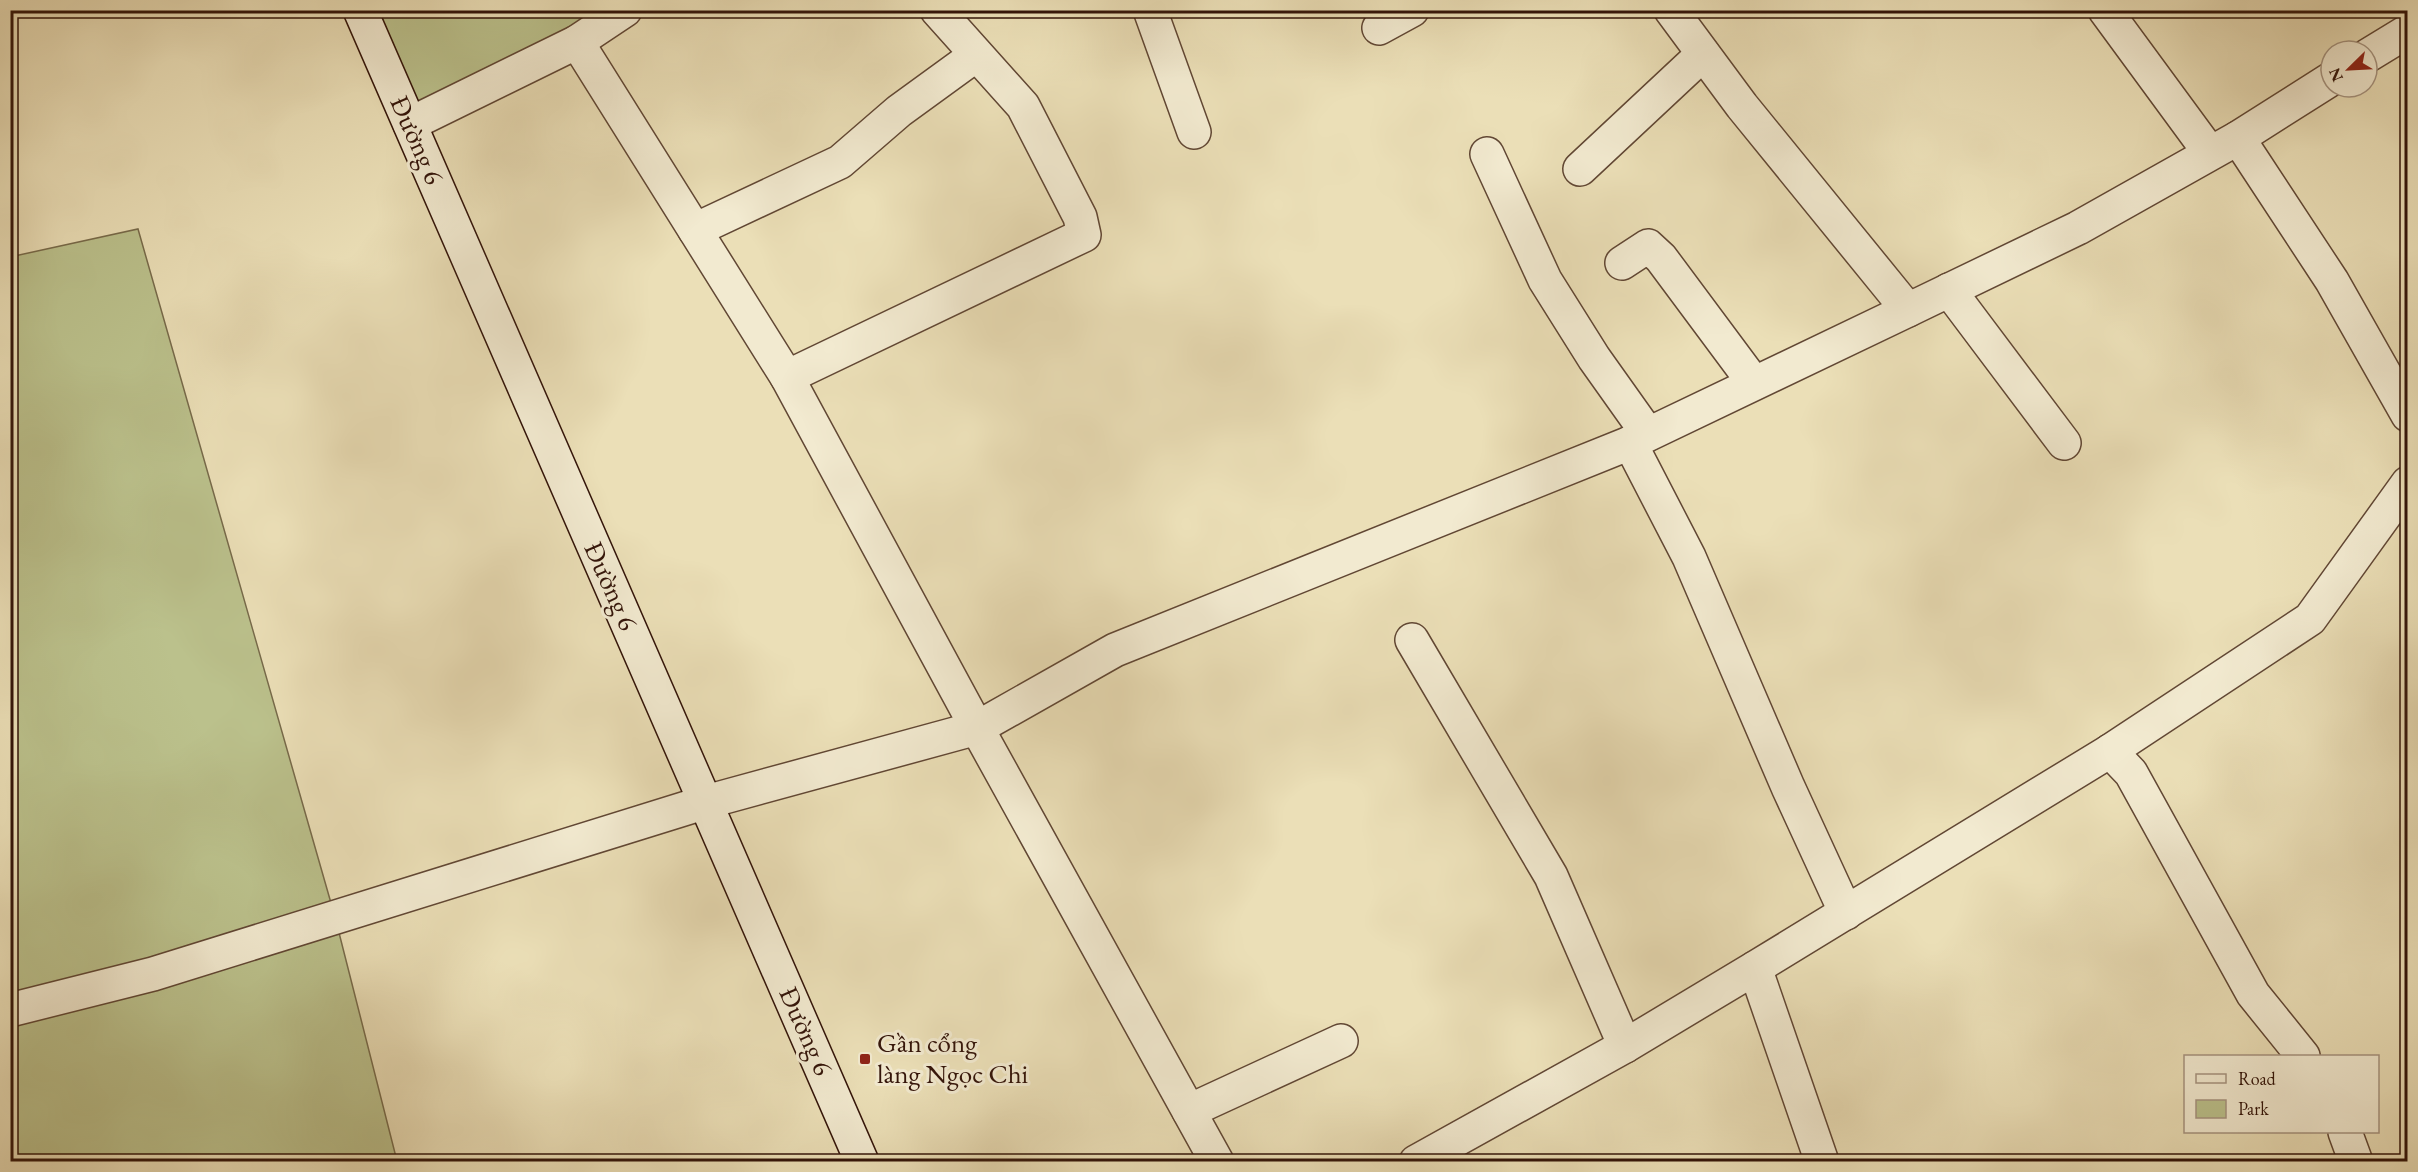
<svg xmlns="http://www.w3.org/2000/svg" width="2418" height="1172" font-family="'EB Garamond',serif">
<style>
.green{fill:#bbc18c;stroke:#776a4a;stroke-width:1.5}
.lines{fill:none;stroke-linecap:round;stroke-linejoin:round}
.minor-casing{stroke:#614734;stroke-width:36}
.secondary-casing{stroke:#331409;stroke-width:36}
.minor{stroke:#f2ead0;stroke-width:33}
.secondary{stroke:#f2ead0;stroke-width:33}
.poi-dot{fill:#8f2418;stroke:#f2ead0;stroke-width:2}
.labels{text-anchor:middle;stroke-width:6;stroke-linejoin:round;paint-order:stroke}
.street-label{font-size:27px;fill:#331409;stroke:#f2ead0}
.poi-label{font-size:27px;fill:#331409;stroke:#f2ead0;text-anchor:start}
</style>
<rect width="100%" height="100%" fill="#ebdfb7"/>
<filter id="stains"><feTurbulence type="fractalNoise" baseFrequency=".00333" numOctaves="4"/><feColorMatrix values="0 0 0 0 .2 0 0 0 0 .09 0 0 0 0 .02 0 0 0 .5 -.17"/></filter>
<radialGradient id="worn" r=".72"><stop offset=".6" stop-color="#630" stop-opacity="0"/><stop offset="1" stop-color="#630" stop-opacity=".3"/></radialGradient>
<g class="green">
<path d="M360 11H624L410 124Z"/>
<path d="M138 229 335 917 397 1161H11L10 257Z"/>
</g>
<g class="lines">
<g class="minor-casing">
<g id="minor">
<path d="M1150 10 1194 132"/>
<path d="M1671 10 1742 106 1908 310"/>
<path d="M2105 10 2210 153"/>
<path d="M1379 28 1412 10"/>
<path d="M577 42 787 377 977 728 1217 1162"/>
<path d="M2367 56 2408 31"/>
<path d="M410 124 577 42 625 10"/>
<path d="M2238 138 2332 281 2408 415"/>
<path d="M1487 154 1545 280 1594 358 1648 434"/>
<path d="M1580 169 1703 54"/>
<path d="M695 230 840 162 899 111 976 55"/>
<path d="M1622 263 1648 246 1661 258 1754 383"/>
<path d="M1949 290 2064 443"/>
<path d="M787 377 1084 235 1080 217 1023 106 937 10"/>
<path d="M1630 443 1689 557 1788 787 1846 913"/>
<path d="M1412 640 1551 876 1625 1046"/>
<path d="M2110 751 2131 773 2253 994 2303 1056"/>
<path d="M1755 968 1822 1162"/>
<path d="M10 1010 153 974 706 802 977 728 1115 650 1630 443 1908 310 2078 228 2238 138 2331 79"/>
<path d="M1189 1111 1341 1041"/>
<path d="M2345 1132 2356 1162"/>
<path d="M1416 1162 1625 1046 1755 968 2110 751 2310 619 2408 483"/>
</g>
</g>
<g class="secondary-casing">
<path id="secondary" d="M360 10 862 1162"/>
</g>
<use href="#minor" class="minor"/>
<use href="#secondary" class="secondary"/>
</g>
<rect class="poi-dot" x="859" y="1053" width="12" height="12" rx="3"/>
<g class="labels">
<g class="street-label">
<text transform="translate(417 140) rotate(66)" y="9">Đường 6</text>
<text transform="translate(611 586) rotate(66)" y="9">Đường 6</text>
<text transform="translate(806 1031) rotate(66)" y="9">Đường 6</text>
</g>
<g class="poi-label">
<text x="877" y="1052">Gần cổng<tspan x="877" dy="31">làng Ngọc Chi</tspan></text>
</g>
</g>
<rect width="2418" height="1172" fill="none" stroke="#ebdfb7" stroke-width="36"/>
<rect x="12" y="12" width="2394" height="1148" fill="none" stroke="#331409" stroke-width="3"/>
<rect x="18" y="18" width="2382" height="1136" fill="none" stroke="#331409" stroke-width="1.5"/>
<rect x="2184" y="1055" width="195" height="78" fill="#f2ead0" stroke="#a69480" stroke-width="1.5"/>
<rect x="2196" y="1074" width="30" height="9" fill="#f2ead0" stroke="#a69480" stroke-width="1.5"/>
<text x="2238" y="1085" font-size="18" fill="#331409">Road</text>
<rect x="2196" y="1100" width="30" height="18" fill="#bbc18c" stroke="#a69480" stroke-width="1.5"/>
<text x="2238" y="1115" font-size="18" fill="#331409">Park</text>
<g transform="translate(2349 69) rotate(246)"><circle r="28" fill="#f2ead0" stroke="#a69480" stroke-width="1.5"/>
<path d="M0-4.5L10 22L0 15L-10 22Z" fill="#8f2418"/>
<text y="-9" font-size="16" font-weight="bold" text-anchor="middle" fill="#331409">N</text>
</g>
<rect width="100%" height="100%" filter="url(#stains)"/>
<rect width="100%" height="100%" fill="url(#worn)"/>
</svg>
